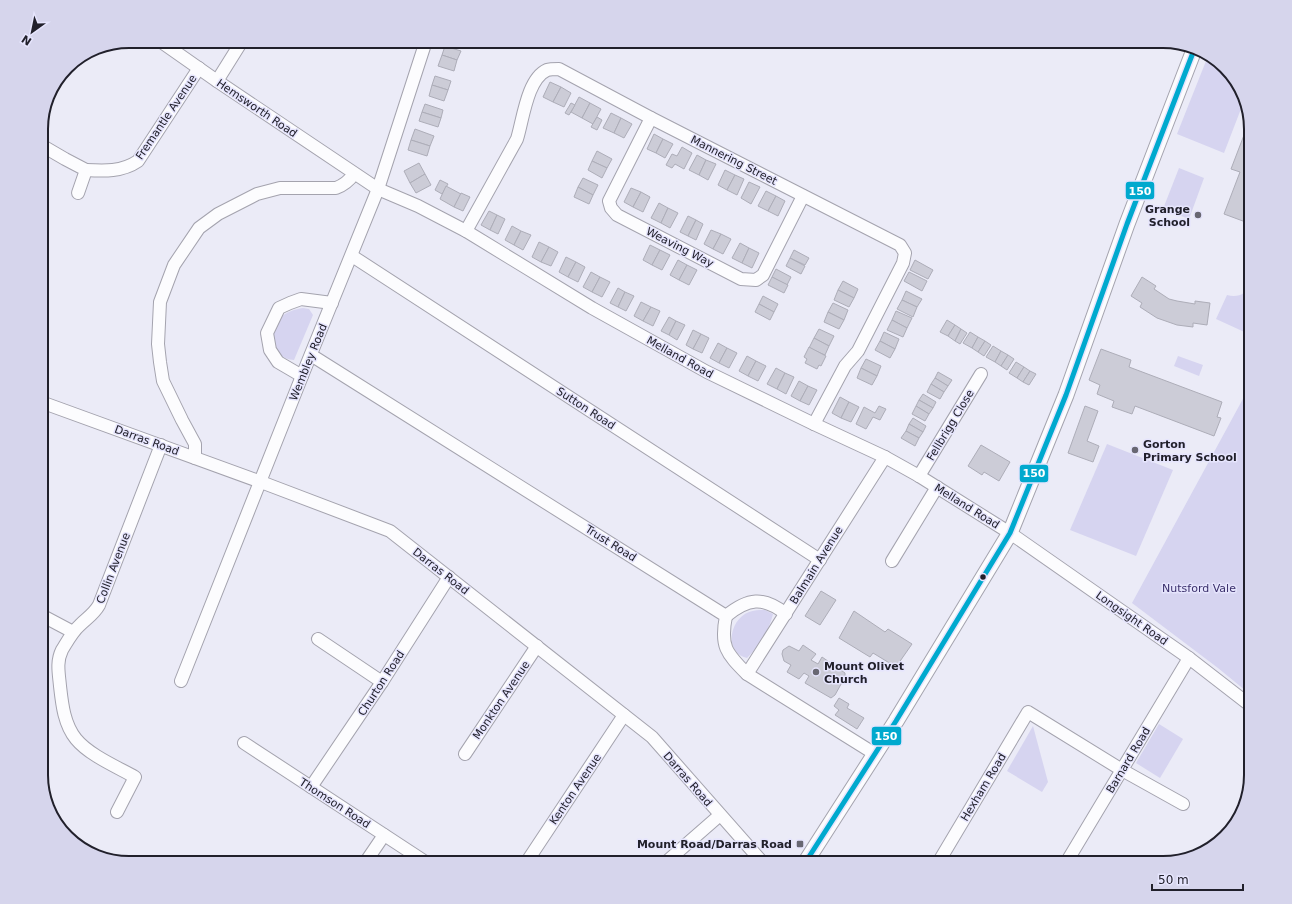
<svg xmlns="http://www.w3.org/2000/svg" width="1292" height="904" font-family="'DejaVu Sans',sans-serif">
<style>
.green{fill:#d6d4f0}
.building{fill:#ccccd7;stroke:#adadb8}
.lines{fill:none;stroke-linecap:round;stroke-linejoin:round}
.minor-casing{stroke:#a4a3ae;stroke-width:14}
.major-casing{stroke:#a4a3ae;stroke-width:17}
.minor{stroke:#fcfcfe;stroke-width:12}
.major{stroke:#fcfcfe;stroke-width:15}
.bus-1-casing{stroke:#e6e5fd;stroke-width:8}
.bus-1{stroke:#00a9ce;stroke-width:5}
.poi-dot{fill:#686772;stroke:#e6e5fd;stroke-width:1.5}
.bus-dot{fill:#21202b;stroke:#e6e5fd;stroke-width:1.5}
.labels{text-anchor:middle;stroke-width:3;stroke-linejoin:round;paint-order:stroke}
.street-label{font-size:11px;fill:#21202b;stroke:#e6e5fd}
.poi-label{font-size:11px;font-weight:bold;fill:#21202b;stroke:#e6e5fd;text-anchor:end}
.park-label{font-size:11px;fill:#3a2f6b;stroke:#e6e5fd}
.rim{fill:none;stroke:#21202b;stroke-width:2}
.line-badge{stroke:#e6e5fd;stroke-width:1.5}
.badge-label{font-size:11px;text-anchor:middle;font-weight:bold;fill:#fff}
</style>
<rect width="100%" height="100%" fill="#ebebf7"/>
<g class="green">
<path d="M1206 61 1222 67 1239 85 1244 101 1224 153 1177 134Z"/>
<path d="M1179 168 1204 178 1189 219 1163 209Z"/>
<path d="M1251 283V335L1216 319 1227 295C1238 298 1247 294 1251 283Z"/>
<path d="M303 308 309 309 313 315 294 360C272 359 267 333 280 318 286 312 295 309 303 308Z"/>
<path d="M1178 356 1203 365 1199 376 1174 366Z"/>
<path d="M1251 384V695L1218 668 1132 603Z"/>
<path d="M1107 444 1173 470 1136 556 1070 530Z"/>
<path d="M765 610 773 614C769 631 759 646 747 658 723 652 730 619 749 612 754 610 760 610 765 610Z"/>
<path d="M1159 724 1183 739 1160 778 1136 763Z"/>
<path d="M1033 726 1048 782 1042 792 1007 771Z"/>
</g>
<g class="building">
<path d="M445 46 461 51 457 60 442 55Z"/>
<path d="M442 55 457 60 454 71 438 66Z"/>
<path d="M435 76 451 81 448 90 432 85Z"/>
<path d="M550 82 561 87 553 102 543 97Z"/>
<path d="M432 85 448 90 444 101 429 96Z"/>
<path d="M561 87 571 93 564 107 553 102Z"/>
<path d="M579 97 590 103 582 118 571 112Z"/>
<path d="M571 103 575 105 569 115 565 113Z"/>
<path d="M590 103 601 109 593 124 582 118Z"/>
<path d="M425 104 443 110 441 118 422 112Z"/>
<path d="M422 112 441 118 438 127 419 121Z"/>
<path d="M611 113 621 118 614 133 603 128Z"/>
<path d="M597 117 602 120 597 130 591 127Z"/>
<path d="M621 118 632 124 624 138 614 133Z"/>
<path d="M1249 122 1251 129V224L1224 214 1240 172 1231 169Z"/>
<path d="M415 129 434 136 430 146 411 140Z"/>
<path d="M654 134 663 139 656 153 647 149Z"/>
<path d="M663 139 673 144 665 158 656 153Z"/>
<path d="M411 140 430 146 427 156 408 150Z"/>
<path d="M682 147 692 153 684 169 675 164 672 168 666 165 672 154 677 156Z"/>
<path d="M597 151 612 159 607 168 592 161Z"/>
<path d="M697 155 706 160 699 175 689 170Z"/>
<path d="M706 160 716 164 708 180 699 175Z"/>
<path d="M592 161 607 168 602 178 588 170Z"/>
<path d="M419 163 425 174 410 183 404 171Z"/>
<path d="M725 170 735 175 727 190 718 185Z"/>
<path d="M425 174 431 185 416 193 410 183Z"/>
<path d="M735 175 744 179 737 195 727 190Z"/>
<path d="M583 178 598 185 593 195 578 187Z"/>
<path d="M440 180 448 184 442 194 435 190Z"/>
<path d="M749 182 760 187 751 204 741 198Z"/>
<path d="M446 186 461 194 454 207 440 199Z"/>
<path d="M578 187 593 195 589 204 574 197Z"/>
<path d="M631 188 641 192 633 207 624 202Z"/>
<path d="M766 191 776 196 768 211 758 206Z"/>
<path d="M641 192 650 197 643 212 633 207Z"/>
<path d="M461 193 470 197 463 211 454 207Z"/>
<path d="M776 196 785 201 778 216 768 211Z"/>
<path d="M659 203 668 208 661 223 651 218Z"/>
<path d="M668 208 678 213 670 228 661 223Z"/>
<path d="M489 211 497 215 490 230 481 225Z"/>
<path d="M497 215 505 219 498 234 490 230Z"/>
<path d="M688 216 696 220 688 236 680 232Z"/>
<path d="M696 220 703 224 696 240 688 236Z"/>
<path d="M512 226 521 231 514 245 505 240Z"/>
<path d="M711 230 721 234 713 249 704 244Z"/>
<path d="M521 231 531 235 523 250 514 245Z"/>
<path d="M721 234 731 239 723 254 713 249Z"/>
<path d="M539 242 549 247 541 262 532 257Z"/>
<path d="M740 243 749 248 742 263 732 258Z"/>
<path d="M650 245 660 250 652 265 643 260Z"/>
<path d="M549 247 558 252 551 266 541 262Z"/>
<path d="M749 248 759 253 752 268 742 263Z"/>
<path d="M660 250 670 255 662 270 652 265Z"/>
<path d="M794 250 809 258 805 265 790 258Z"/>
<path d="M566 257 576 262 568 277 559 272Z"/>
<path d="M790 258 805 266 801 274 786 266Z"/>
<path d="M678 260 687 265 679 280 670 275Z"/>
<path d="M915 260 933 270 928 279 910 270Z"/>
<path d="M576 262 585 267 578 282 568 277Z"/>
<path d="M687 265 697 270 689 285 679 280Z"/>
<path d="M776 269 791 277 787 285 772 277Z"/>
<path d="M591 272 600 277 592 292 583 287Z"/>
<path d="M909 272 927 281 922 291 904 281Z"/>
<path d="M600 277 610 282 602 297 592 292Z"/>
<path d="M772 277 788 285 784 293 768 285Z"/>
<path d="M1142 277 1156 286 1154 289 1169 299 1177 301 1195 304V301L1210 303 1207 325 1193 323V327L1177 325 1157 318 1140 307 1142 303 1131 296Z"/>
<path d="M843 281 858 289 854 298 838 290Z"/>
<path d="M618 288 625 292 618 307 610 303Z"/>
<path d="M838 290 854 298 849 307 834 300Z"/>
<path d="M906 291 922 299 917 307 902 300Z"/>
<path d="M625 292 634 296 626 311 618 307Z"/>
<path d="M763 296 778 304 774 312 759 304Z"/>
<path d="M902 300 917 307 913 317 897 309Z"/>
<path d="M641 302 651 307 643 321 634 316Z"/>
<path d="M833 303 848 310 844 320 828 312Z"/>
<path d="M759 304 774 312 770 320 755 312Z"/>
<path d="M651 307 660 311 653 326 643 321Z"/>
<path d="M896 311 912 318 907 328 892 320Z"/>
<path d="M828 312 844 320 839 329 824 322Z"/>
<path d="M669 317 676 321 669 335 661 331Z"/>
<path d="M892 320 907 328 903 337 887 330Z"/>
<path d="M947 320 955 325 948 336 940 332Z"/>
<path d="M676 321 685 325 677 340 669 335Z"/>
<path d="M955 325 961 329 955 341 948 336Z"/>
<path d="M819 329 834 336 829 346 814 338Z"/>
<path d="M961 329 967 333 960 344 955 341Z"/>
<path d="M693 330 701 334 693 349 686 345Z"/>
<path d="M884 332 899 339 895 349 880 341Z"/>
<path d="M970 332 978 337 972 348 963 343Z"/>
<path d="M701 334 709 338 702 353 693 349Z"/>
<path d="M978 337 985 341 978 352 972 348Z"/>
<path d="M814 338 829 346 825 355 809 348Z"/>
<path d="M880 341 895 349 890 358 875 350Z"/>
<path d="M985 341 991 345 984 356 978 352Z"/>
<path d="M718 343 727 348 719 363 710 358Z"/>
<path d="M993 346 1001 351 995 362 986 357Z"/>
<path d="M809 347 826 356 821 366 819 365 817 369 805 363 807 359 804 357Z"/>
<path d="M727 348 737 353 729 368 719 363Z"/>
<path d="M1101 349 1131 360 1129 367 1222 402 1217 417 1221 418 1214 436 1135 406 1132 414 1112 407 1114 401 1097 394 1100 385 1089 380Z"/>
<path d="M1001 351 1008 355 1001 366 995 362Z"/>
<path d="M1008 355 1014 359 1007 370 1001 366Z"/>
<path d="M747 356 756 361 748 376 739 371Z"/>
<path d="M866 359 881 366 877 376 861 368Z"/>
<path d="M756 361 766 366 758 381 748 376Z"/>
<path d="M1016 362 1024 367 1017 378 1009 373Z"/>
<path d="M1024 367 1030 371 1023 382 1017 378Z"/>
<path d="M776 368 785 373 777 389 767 384Z"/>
<path d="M861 368 877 376 872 385 857 378Z"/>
<path d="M1030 371 1036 374 1029 385 1023 382Z"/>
<path d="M938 372 952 380 948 386 935 378Z"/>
<path d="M785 373 794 377 786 394 777 389Z"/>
<path d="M935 378 948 386 944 392 931 384Z"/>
<path d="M799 381 808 386 800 401 791 396Z"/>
<path d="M931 384 944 392 940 399 927 392Z"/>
<path d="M808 386 817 390 809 405 800 401Z"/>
<path d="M923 394 936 402 933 408 919 400Z"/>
<path d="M840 397 849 402 841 418 832 413Z"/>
<path d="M919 400 933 408 929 414 916 406Z"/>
<path d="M849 402 859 407 851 422 841 418Z"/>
<path d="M879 406 886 409 880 420 873 417 866 429 856 424 864 407 875 413Z"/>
<path d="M916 406 929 414 925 421 912 414Z"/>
<path d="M1085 406 1098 411 1087 441 1099 446 1093 462 1068 453Z"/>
<path d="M913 418 926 426 923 432 909 424Z"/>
<path d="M909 424 923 432 919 438 906 431Z"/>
<path d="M906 431 919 438 915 446 901 438Z"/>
<path d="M981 445 1010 462 999 481 984 472 982 475 968 466Z"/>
<path d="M821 591 836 600 820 625 805 616Z"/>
<path d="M854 611 885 632 888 629 912 644 896 667 873 653 870 657 839 638Z"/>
<path d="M803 645 816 654 811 660 818 664 822 657 845 673V677L835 695 831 698 805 683 809 676 804 673 799 679 787 672 791 665 784 661 782 654 783 650 789 646 799 651Z"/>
<path d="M839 698 849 704 847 708 864 718 857 729 835 715 839 710 834 706Z"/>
</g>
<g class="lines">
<g class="minor-casing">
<g id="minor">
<path d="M160 41 217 81 378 189 418 206 466 231 592 308 707 372 814 424 885 457 919 476 1010 533 1189 658 1251 706"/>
<path d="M217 81 242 41"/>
<path d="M651 118 609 201 611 208 617 215 741 279 756 280 763 275 803 196"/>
<path d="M41 145 65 159 86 170 78 193"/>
<path d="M86 170C104 171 122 172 138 161L199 68"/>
<path d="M466 231 517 139C523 120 527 79 547 70 550 69 556 69 559 69L651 118 900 245 905 253 903 263 858 351 845 366 814 424"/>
<path d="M352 256 820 560"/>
<path d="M311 355 726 616C720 646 726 653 747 674L875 754"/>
<path d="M302 376 278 362 270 350 267 333 279 308 290 303 301 299 332 303"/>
<path d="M41 402 261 482 390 531 652 737 763 863"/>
<path d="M195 458V444L182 420 163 381 160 362 158 344 160 302 174 265 199 228 218 214 257 194 280 188H336C344 185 349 181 354 174"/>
<path d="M919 476 981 374"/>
<path d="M892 561 937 487"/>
<path d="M41 615 73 632"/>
<path d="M726 616C748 598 763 596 786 614"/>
<path d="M318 639 382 682"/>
<path d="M747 674 885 457"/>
<path d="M181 681 302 376 378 189 426 41"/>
<path d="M244 743 427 863"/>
<path d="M465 754 537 646"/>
<path d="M311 787 382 682 449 577"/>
<path d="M117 812 135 777C117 767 89 755 76 739 64 724 62 704 60 686 59 674 56 662 62 650 67 642 72 632 80 625 87 618 94 614 99 605L161 445"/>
<path d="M365 863 384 835"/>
<path d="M526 863 624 715"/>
<path d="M665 863 720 815"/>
<path d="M938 863 1028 712 1122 770 1183 804"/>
<path d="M1066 863 1189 658"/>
</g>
</g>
<g class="major-casing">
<path id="major" d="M805 863 896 721 1010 533 1066 395 1127 224 1194 50"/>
</g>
<use href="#minor" class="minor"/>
<use href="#major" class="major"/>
<g class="bus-1-casing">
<path id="bus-1" d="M805 863 896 721 1010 533 1066 395 1127 224 1194 50"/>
</g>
<use href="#bus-1" class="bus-1"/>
</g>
<g class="poi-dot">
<circle cx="1198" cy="215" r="4"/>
<circle cx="1135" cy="450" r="4"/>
<circle cx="816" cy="672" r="4"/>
<rect x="796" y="840" width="8" height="8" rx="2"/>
</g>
<circle class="bus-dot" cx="983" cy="577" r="3.5"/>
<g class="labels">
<g class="street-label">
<text transform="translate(257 108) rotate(34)" y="4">Hemsworth Road</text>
<text transform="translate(166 117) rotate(-56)" y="4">Fremantle Avenue</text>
<text transform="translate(734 160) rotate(27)" y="4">Mannering Street</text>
<text transform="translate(680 247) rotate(27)" y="4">Weaving Way</text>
<text transform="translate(680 357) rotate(29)" y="4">Melland Road</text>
<text transform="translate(308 362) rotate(-68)" y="4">Wembley Road</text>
<text transform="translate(586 408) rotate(33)" y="4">Sutton Road</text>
<text transform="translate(950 425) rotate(-59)" y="4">Fellbrigg Close</text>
<text transform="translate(147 440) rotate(20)" y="4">Darras Road</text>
<text transform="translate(967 506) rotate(32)" y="4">Melland Road</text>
<text transform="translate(611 543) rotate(32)" y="4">Trust Road</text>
<text transform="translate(816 565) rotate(-58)" y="4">Balmain Avenue</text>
<text transform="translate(113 568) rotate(-69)" y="4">Collin Avenue</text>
<text transform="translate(441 571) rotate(38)" y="4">Darras Road</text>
<text transform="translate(1132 618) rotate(35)" y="4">Longsight Road</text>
<text transform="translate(381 683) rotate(-57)" y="4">Churton Road</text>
<text transform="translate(501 700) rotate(-56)" y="4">Monkton Avenue</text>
<text transform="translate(1128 760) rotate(-59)" y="4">Barnard Road</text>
<text transform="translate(688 779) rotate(49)" y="4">Darras Road</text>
<text transform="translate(983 787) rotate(-59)" y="4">Hexham Road</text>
<text transform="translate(575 789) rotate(-56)" y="4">Kenton Avenue</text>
<text transform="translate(335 803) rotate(33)" y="4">Thomson Road</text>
</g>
<g class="poi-label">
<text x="1190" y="213">Grange<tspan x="1190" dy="13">School</tspan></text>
<text x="1143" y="448" text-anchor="start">Gorton<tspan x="1143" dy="13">Primary School</tspan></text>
<text x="824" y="670" text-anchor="start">Mount Olivet<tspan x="824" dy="13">Church</tspan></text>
<text x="792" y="848">Mount Road/Darras Road</text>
</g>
<g class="park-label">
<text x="1199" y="592">Nutsford Vale</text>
</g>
</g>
<path d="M0 0H1292V904H0ZM129 48H1163A81 81 0 0 1 1244 129V775A81 81 0 0 1 1163 856H129A81 81 0 0 1 48 775V129A81 81 0 0 1 129 48Z" fill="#d6d5ec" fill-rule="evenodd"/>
<path class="rim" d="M129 48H1163A81 81 0 0 1 1244 129V775A81 81 0 0 1 1163 856H129A81 81 0 0 1 48 775V129A81 81 0 0 1 129 48Z"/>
<g class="line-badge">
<rect x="1125" y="181" width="30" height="19" rx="4" fill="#00a9ce"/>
<rect x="1019" y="464" width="30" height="19" rx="4" fill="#00a9ce"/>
<rect x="871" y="726" width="31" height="20" rx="4" fill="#00a9ce"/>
</g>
<g class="badge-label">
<text x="1140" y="195">150</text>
<text x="1034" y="477">150</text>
<text x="886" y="740">150</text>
</g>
<g transform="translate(32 32) rotate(213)" stroke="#e6e5fd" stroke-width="3" paint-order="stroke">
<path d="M0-3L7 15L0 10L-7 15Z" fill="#21202b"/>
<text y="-6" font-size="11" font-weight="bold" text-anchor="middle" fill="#21202b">N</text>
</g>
<path d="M1152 884v6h91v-6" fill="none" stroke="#21202b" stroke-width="2"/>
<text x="1158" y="884" font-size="12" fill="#21202b" stroke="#e6e5fd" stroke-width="3" paint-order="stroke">50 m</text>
</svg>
